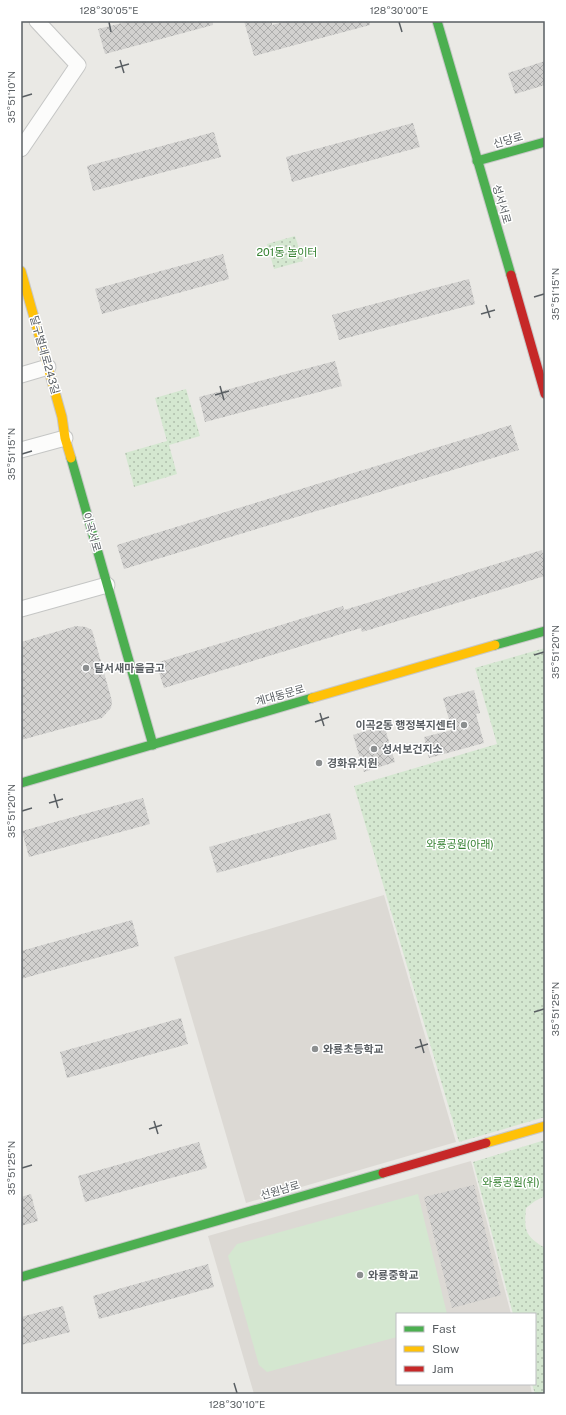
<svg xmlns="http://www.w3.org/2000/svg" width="566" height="1415" font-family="'Public Sans','Noto Sans KR',sans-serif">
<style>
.education{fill:#dcd9d4}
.green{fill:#d4e7d0}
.park{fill:url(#park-dots)}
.building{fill:url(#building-cross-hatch)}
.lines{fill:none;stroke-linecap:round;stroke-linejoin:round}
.street-casing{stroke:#c5c6c5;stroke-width:17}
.fast-casing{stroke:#c7c7c7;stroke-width:11}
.slow-casing{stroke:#c7c7c7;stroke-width:11}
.jam-casing{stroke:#c7c7c7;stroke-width:11}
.street{stroke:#fcfcfb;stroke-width:15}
.fast{stroke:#4caf50;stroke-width:9}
.slow{stroke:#ffc107;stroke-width:9}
.jam{stroke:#c62828;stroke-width:9}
.ticks{fill:none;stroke:#5a5f63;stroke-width:1.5}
.poi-dot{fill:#8c8f90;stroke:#fff;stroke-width:1.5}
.labels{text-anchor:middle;stroke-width:3;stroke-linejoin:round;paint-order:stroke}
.street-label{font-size:11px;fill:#5a5f63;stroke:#fff}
.park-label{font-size:11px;fill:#378233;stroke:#fff}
.poi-label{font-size:11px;font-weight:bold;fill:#5a5f63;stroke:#fff;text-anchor:start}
.neatline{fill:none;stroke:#5a5f63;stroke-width:1.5}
.ticks-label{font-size:10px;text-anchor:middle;fill:#5a5f63}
</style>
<defs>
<pattern id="park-dots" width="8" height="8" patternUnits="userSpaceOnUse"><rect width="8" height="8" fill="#d4e7d0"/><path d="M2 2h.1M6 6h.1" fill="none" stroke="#afbeac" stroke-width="1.8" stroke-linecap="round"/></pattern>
<pattern id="building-cross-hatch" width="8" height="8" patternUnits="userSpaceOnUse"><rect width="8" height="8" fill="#d2d1cf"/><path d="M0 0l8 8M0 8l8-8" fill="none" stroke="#adadac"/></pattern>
</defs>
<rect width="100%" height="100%" fill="#eae9e5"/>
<g class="education">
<path d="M384 895 456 1142 246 1203 174 957Z"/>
<path d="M471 1161 511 1314H397V1384H530L532 1394H254L208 1236Z"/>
</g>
<path class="green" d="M418 1194 447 1314H397V1337L267 1372 259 1365 228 1256 237 1244Z"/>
<g class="park">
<path d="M295 236 303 261 274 269 267 244Z"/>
<path d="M186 389 200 436 169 445 177 474 134 487 125 453 167 441 155 398Z"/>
<path d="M545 648V1117L459 1142 354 786 497 744 475 668Z"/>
<path d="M545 1140V1196L535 1201 526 1208C524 1231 525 1236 545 1248V1394H535L532 1384H535V1314H513L473 1162Z"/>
</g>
<g class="building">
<path d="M130 21H213V25L105 54 98 29Z"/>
<path d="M244 21H272V25L287 21H370V25L254 56Z"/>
<path d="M545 61V85L515 94 508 73Z"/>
<path d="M413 123 420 147 292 182 286 157Z"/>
<path d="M214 132 221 157 93 191 87 166Z"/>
<path d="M223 254 229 279 102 314 95 289Z"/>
<path d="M469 279 475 304 339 340 332 315Z"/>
<path d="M335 361 342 386 205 422 199 397Z"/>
<path d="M511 425 519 450 124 569 117 545Z"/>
<path d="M542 550 545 562V576L362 632 361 628 164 688 156 663 343 606 344 610Z"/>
<path d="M76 626 86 627 92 630 112 701 111 708 102 718 21 740V642Z"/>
<path d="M474 690 480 713 476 714 484 743 429 758 424 737 452 730 443 698Z"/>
<path d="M384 725 395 762 364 772 353 735Z"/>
<path d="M143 798 150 824 29 857 22 831Z"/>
<path d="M330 813 337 839 217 873 209 847Z"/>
<path d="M132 920 139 946 21 979V951Z"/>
<path d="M181 1018 188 1044 67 1078 60 1052Z"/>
<path d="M199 1142 207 1168 85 1202 78 1176Z"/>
<path d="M474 1185 501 1295 452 1308 424 1197Z"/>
<path d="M31 1194 38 1221 21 1226V1197Z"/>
<path d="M208 1264 214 1287 99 1319 93 1296Z"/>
<path d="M63 1306 70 1332 21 1345V1317Z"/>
</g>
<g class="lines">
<g class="street-casing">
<g id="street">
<path d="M21 149 78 65 37 21"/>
<path d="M21 375 48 367"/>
<path d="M21 450 65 438"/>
<path d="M21 609 107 585"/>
</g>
</g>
<g class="fast-casing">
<g id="fast">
<path d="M437 21 511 275"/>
<path d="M477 161 545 142"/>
<path d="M71 458 153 745"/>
<path d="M495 645 545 631"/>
<path d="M21 783 312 698"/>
<path d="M21 1277 383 1173"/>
</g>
</g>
<g class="slow-casing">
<g id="slow">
<path d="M21 271 62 417 65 438 71 458"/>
<path d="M312 698 495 645"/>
<path d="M486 1143 545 1126"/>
</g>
</g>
<g class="jam-casing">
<g id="jam">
<path d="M511 275 545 394"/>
<path d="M383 1173 486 1143"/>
</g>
</g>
<use href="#street" class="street"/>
<use href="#fast" class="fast"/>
<use href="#slow" class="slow"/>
<use href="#jam" class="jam"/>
</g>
<path class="ticks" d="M109 22 111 32M399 22 402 32M120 60 124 73M115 68 129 64M22 97 32 94M534 297 544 294M486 305 490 318M481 314 495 310M220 386 224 400M215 395 229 391M22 454 32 451M534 655 544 652M320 713 324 726M315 722 329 717M54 794 58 808M49 803 63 799M22 811 32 808M534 1012 544 1009M420 1039 424 1053M415 1048 428 1044M154 1121 158 1134M149 1129 162 1125M22 1168 32 1165M234 1383 237 1393"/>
<g class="poi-dot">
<circle cx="86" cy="668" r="4"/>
<circle cx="464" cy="725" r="4"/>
<circle cx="374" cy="749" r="4"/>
<circle cx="319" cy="763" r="4"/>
<circle cx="315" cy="1049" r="4"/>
<circle cx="360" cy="1275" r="4"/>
</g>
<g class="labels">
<g class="street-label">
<text transform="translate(508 140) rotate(-16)" y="4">신당로</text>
<text transform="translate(502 204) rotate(74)" y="4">성서서로</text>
<text transform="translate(45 355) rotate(74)" y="4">달구벌대로243길</text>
<text transform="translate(92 532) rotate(74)" y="4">이곡서로</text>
<text transform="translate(280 695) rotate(-16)" y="4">계대동문로</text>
<text transform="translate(280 1190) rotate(-16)" y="4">선원남로</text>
</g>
<g class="park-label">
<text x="287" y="256">201동 놀이터</text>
<text x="460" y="848">와룡공원(아래)</text>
<text x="511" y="1186">와룡공원(위)</text>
</g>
<g class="poi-label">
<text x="94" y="672">달서새마을금고</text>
<text x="456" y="729" text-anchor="end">이곡2동 행정복지센터</text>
<text x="382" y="753">성서보건지소</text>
<text x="327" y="767">경화유치원</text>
<text x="323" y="1053">와룡초등학교</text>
<text x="368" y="1279">와룡중학교</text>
</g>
</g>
<rect width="566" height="1415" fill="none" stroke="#ffffff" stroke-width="44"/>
<rect x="396" y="1313" width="140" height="72" fill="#ffffff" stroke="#bdbfc1"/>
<rect x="404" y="1326" width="20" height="6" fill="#4caf50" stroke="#bdbfc1"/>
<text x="432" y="1333" font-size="12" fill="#5a5f63">Fast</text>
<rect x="404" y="1346" width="20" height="6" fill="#ffc107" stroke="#bdbfc1"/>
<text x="432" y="1353" font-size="12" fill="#5a5f63">Slow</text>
<rect x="404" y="1366" width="20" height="6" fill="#c62828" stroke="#bdbfc1"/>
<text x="432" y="1373" font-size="12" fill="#5a5f63">Jam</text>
<rect x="22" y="22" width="522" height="1371" class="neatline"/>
<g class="ticks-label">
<text x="109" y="14">128°30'05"E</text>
<text x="399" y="14">128°30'00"E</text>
<text transform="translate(11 97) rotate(-90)" y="4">35°51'10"N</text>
<text transform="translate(555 294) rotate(-90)" y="4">35°51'15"N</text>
<text transform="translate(11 454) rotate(-90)" y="4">35°51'15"N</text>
<text transform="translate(555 652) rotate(-90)" y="4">35°51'20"N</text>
<text transform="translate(11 811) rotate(-90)" y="4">35°51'20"N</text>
<text transform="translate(555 1009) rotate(-90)" y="4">35°51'25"N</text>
<text transform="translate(11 1168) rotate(-90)" y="4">35°51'25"N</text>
<text x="237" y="1408">128°30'10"E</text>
</g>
</svg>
